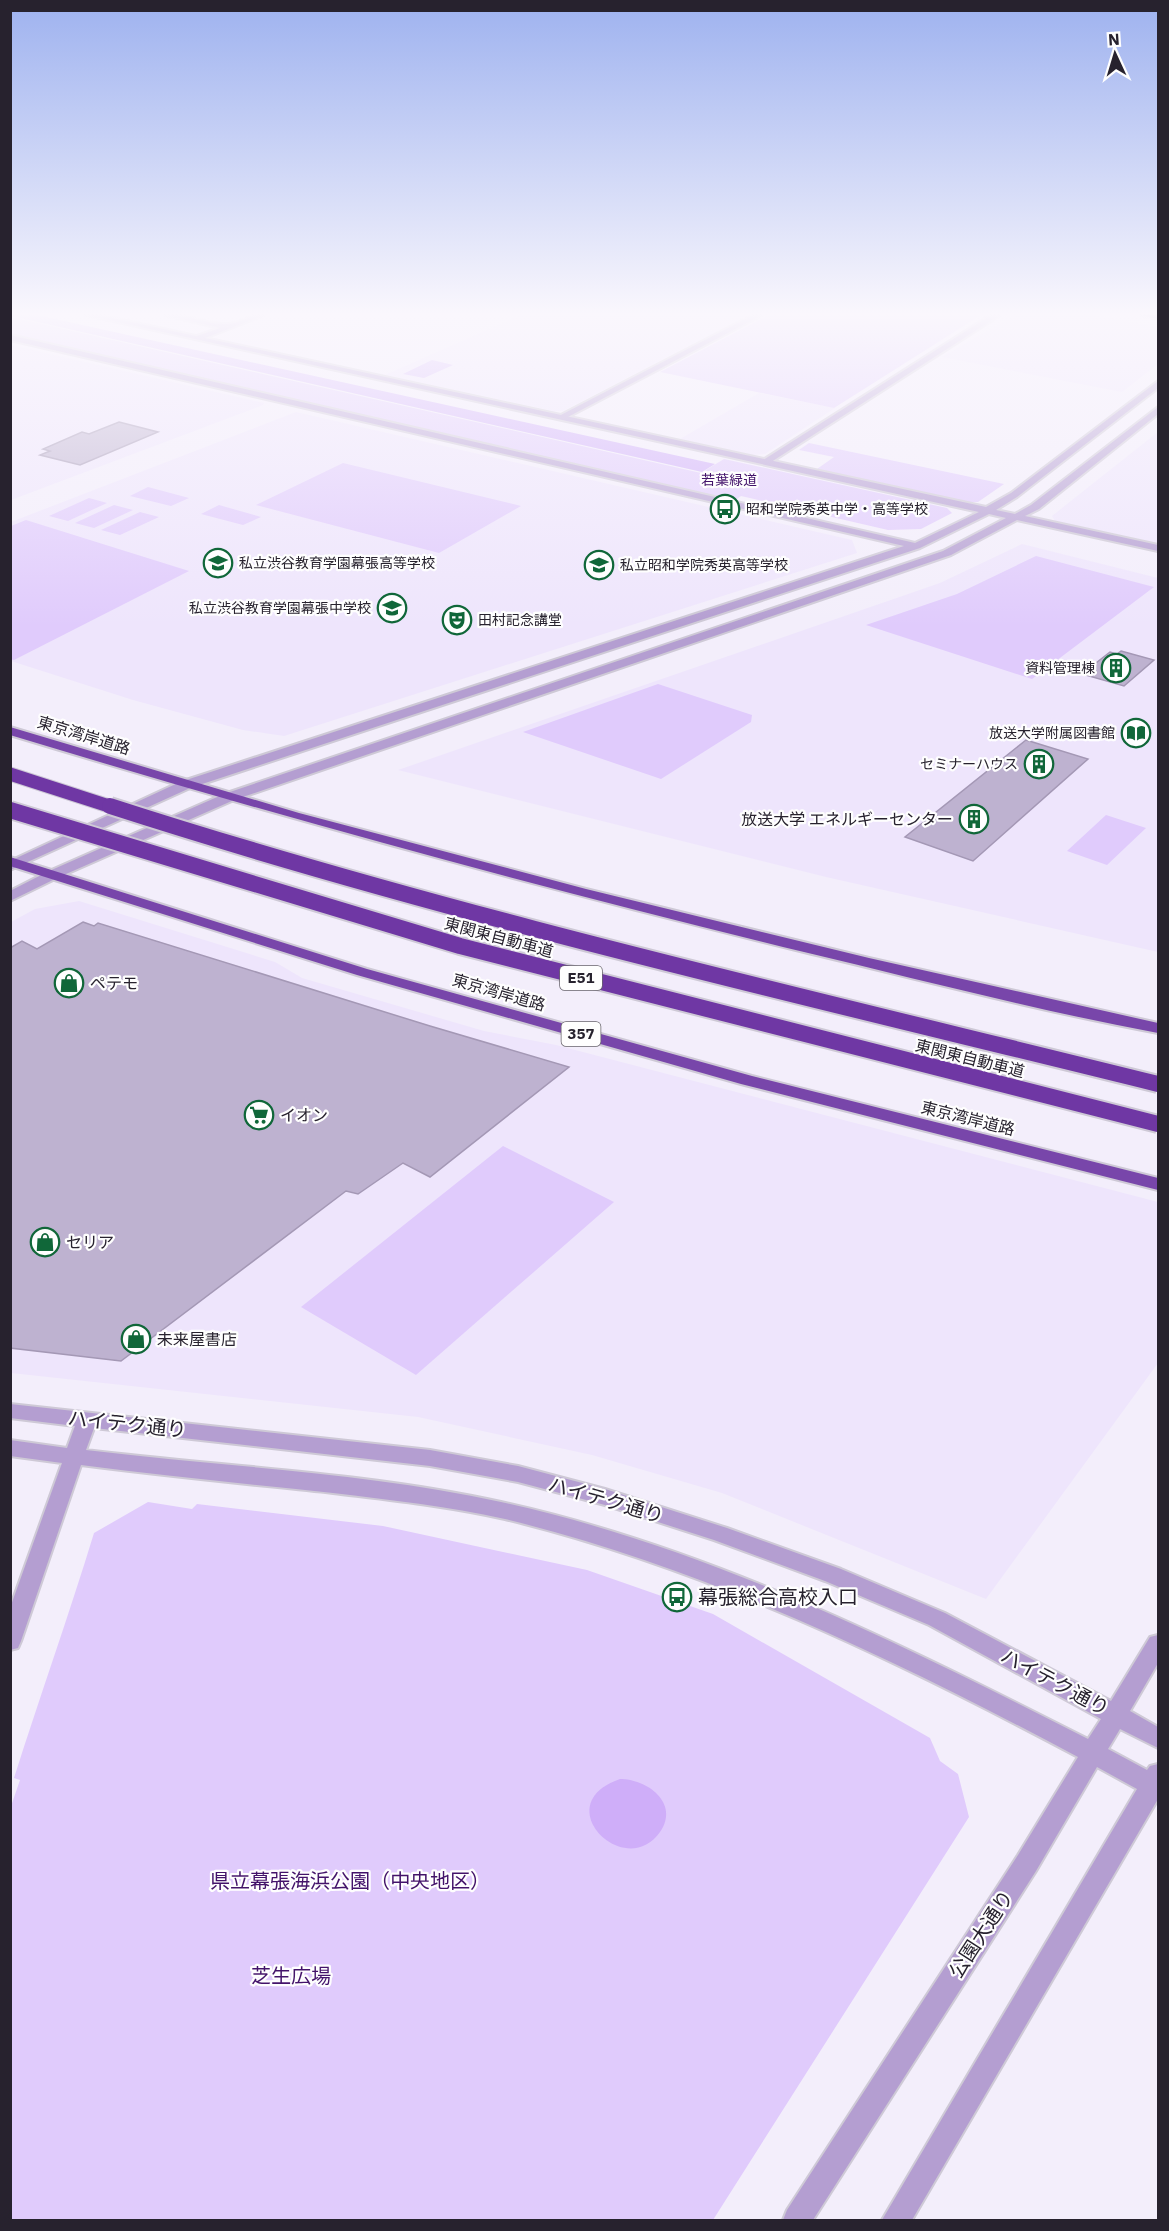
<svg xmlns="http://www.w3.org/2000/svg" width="1169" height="2231" font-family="'IBM Plex Sans','Noto Sans JP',sans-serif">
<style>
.built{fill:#eee5fc}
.green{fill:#e0cbfc}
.water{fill:#cfaef9}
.building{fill:#beb2d0;stroke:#a498b5;stroke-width:1.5}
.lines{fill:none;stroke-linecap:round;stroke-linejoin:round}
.minor-casing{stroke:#cec9d6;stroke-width:4}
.tertiary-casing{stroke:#cec9d6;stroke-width:4}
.trunk-casing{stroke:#cec9d6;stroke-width:4}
.minor{fill:#b49ed1;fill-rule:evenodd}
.tertiary{fill:#b49ed1;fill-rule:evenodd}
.trunk{fill:#7846aa;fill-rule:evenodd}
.motorway-bridge-far1-casing{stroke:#cec9d6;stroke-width:15;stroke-linecap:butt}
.motorway-bridge-casing{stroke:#cec9d6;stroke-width:20;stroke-linecap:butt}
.motorway-bridge-far1{stroke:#6f37a4;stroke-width:13}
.motorway-bridge{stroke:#6f37a4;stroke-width:16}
.labels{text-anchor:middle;stroke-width:4.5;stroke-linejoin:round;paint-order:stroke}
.far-park-label{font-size:14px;fill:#43136a;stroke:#fefefe}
.far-poi-label{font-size:14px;fill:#27222e;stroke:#fefefe;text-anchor:start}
.shield{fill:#fefefe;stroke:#68646c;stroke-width:1.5}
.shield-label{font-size:15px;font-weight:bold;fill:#27222e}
.street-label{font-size:16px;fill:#27222e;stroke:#fefefe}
.poi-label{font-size:16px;fill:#27222e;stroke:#fefefe;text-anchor:start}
.near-street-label{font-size:20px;fill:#27222e;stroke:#fefefe}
.near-poi-label{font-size:20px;fill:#27222e;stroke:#fefefe;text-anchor:start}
.near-park-label{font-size:20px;fill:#43136a;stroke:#fefefe}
</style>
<rect width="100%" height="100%" fill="#f3eefb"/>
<g class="built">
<path d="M521 315H748L563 411H553L385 375Z"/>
<path d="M1015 315H1093L1158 327V364L1122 392 942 357Z"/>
<path d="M11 345 264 403 263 405 11 500Z"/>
<path d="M759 393 835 408 765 454 753 455 680 439Z"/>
<path d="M296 412 852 540 857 553 284 736 243 730 133 700 11 661V522Z"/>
<path d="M1158 432V543L1055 521 1052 516Z"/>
<path d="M1022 544 1158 578V952L826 877 398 770 940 583Z"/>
<path d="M79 901 275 962 302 978 484 1031 556 1045 1158 1202V1363L986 1599 722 1493 592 1455 418 1417 11 1373V922L35 909Z"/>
</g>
<g class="green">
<path d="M769 315H981L834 408 660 372Z"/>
<path d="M11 317 701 473 724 459 947 508 952 513 921 529 888 530 741 496 734 501 11 334Z"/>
<path d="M809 443 1004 484 978 502H967L817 469 834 457 799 450Z"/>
<path d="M343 463 521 506 439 553 256 505Z"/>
<path d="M148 487 189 498 171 506 130 496Z"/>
<path d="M89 498 107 503 68 521 49 516Z"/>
<path d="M114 505 133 510 94 528 75 523Z"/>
<path d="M219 505 261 517 243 525 201 514Z"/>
<path d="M140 512 159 517 120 535 101 530Z"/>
<path d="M26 520 189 571 14 660 10 659 11 526Z"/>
<path d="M1036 556 1154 587 1032 679 866 625 957 594Z"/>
<path d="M658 684 752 715 751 722 661 779 523 732Z"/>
<path d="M1106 815 1146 828 1107 865 1067 851Z"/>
<path d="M503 1146 614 1202 416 1375 301 1307Z"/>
<path d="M148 1502 192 1509 197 1504 383 1526 587 1570 713 1614 930 1738 940 1761 958 1774 969 1817 713 2220H11L10 1809 20 1780 14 1778C40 1696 69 1615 94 1533Z"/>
</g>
<g class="water">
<path d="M11 315H37L715 464 702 472 11 316Z"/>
<path d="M432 360 453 365 424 378 403 374Z"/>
<path d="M620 1779C647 1779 680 1803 660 1832 625 1882 546 1804 620 1779Z"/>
</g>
<g class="building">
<path d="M119 422 158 432 80 465 40 455 50 451 43 449 82 432 89 434Z"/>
<path d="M1121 651 1154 660 1124 686 1082 674 1110 652 1117 654Z"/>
<path d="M1026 740 1088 759 973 861 905 837Z"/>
<path d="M83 922 94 926 98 923 430 1026 569 1067 430 1177 403 1163 358 1194 346 1191 121 1361 10 1348V948L22 941 37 949Z"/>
</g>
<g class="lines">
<g class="minor-casing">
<g id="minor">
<path d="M165 315C186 313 206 325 227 324 240 324 250 314 264 315L200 340 196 338 197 336 220 328Z"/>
<path d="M753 315H762L564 419 557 417Z"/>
<path d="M991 315H1000L768 464 760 462Z"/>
</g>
</g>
<g class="tertiary-casing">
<g id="tertiary">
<path d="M86 315H99L986 507 1011 493 1158 381V388L1017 497 996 510 1015 514 1031 505 1158 407V414L1039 509 1025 516 1158 545V551L1017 520 951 555 234 800 57 878 10 901V891L47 872 224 794 943 551 1006 518 989 514 920 548 190 788 10 870V861L180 782 904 546 10 340V335L915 543 979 512Z"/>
<path d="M10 1404 430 1450 518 1466 605 1489 727 1528 841 1569 945 1613 1111 1701 1150 1637 1158 1635V1663L1130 1711 1158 1727V1748L1120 1729 1108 1749 1147 1770 1150 1766 1158 1764V1799L912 2220H882L1137 1789 1097 1767 1036 1871 813 2220H783L787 2210 1018 1855 1078 1757C896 1660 706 1568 505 1519 448 1506 390 1500 333 1493 249 1484 165 1476 81 1465L21 1641 18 1648 10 1650V1608L62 1463 10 1456V1440L67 1448 75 1426 10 1418ZM94 1428 430 1466 518 1482 605 1505 714 1540 825 1581 929 1625 1101 1719 1088 1739C901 1644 708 1547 501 1502 365 1472 224 1467 86 1450Z"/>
</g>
</g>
<g class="trunk-casing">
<g id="trunk">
<path d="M1141 315H1158V319Z"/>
<path d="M10 727 299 813 586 889 869 958 1158 1023V1033C1040 1011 921 980 804 952 537 887 273 815 10 735Z"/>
<path d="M10 857 367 969 752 1076 1158 1178V1190L741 1084 357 975 10 866Z"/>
</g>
</g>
<use href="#minor" class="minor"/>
<use href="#tertiary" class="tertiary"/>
<use href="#trunk" class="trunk"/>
<g class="motorway-bridge-far1-casing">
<path id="motorway-bridge-far1" d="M10 774 115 808"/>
</g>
<g class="motorway-bridge-casing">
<g id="motorway-bridge">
<path d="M110 806C454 917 807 997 1158 1084"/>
<path d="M10 810 460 946 1158 1124"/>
</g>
</g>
<use href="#motorway-bridge-far1" class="motorway-bridge-far1"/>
<use href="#motorway-bridge" class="motorway-bridge"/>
</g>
<linearGradient id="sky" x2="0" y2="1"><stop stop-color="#9eb2ef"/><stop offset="0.5" stop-color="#faf7fd"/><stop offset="1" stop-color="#faf7fd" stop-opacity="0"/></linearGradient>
<rect width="1169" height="627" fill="url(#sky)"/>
<defs>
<g id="bus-ring" transform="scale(1.5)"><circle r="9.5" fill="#fefefe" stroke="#106739" stroke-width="1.5"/><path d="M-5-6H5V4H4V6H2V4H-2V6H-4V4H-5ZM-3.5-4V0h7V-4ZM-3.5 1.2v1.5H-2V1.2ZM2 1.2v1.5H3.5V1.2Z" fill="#106739"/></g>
<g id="school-ring" transform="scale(1.5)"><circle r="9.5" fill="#fefefe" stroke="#106739" stroke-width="1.5"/><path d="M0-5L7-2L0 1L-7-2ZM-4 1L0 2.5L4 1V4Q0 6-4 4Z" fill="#106739"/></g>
<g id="theatre-ring" transform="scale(1.5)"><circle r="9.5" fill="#fefefe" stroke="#106739" stroke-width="1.5"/><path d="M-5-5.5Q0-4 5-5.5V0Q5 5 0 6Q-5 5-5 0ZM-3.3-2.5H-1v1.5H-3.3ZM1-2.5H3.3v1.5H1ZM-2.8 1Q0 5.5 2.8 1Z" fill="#106739"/></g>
<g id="building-ring" transform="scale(1.5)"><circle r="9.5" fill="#fefefe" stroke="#106739" stroke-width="1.5"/><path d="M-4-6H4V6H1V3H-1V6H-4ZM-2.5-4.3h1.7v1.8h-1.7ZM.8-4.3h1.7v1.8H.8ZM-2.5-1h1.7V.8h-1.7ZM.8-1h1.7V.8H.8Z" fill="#106739"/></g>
<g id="library-ring" transform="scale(1.5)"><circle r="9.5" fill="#fefefe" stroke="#106739" stroke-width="1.5"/><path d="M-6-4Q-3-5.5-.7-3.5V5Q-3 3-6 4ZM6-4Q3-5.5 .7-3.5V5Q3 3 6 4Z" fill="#106739"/></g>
<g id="shop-ring" transform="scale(1.5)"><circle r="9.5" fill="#fefefe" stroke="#106739" stroke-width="1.5"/><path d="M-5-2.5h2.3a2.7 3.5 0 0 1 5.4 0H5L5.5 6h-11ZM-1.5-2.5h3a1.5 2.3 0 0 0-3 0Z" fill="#106739"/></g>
<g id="supermarket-ring" transform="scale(1.5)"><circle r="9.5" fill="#fefefe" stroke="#106739" stroke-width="1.5"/><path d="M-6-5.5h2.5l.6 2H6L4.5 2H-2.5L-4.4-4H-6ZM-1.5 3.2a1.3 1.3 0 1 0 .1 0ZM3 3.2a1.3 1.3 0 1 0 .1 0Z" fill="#106739"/></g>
</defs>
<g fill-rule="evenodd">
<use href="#bus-ring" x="725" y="509"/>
<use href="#school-ring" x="218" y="563"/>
<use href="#school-ring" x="599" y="565"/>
<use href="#school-ring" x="392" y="608"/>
<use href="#theatre-ring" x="457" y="620"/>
<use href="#building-ring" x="1116" y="668"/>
<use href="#library-ring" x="1136" y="733"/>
<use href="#building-ring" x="1039" y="764"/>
<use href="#building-ring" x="974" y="819"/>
<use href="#shop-ring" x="69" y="983"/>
<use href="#supermarket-ring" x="259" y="1115"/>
<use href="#shop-ring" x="45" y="1242"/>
<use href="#shop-ring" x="136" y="1339"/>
<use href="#bus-ring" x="677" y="1597"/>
</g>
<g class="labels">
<g class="far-park-label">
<text x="729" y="485">若葉緑道</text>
</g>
<g class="far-poi-label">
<text x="746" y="514">昭和学院秀英中学・高等学校</text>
<text x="239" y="568">私立渋谷教育学園幕張高等学校</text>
<text x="620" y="570">私立昭和学院秀英高等学校</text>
<text x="371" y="613" text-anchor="end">私立渋谷教育学園幕張中学校</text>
<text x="478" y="625">田村記念講堂</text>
<text x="1095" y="673" text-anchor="end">資料管理棟</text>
<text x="1115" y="738" text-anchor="end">放送大学附属図書館</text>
<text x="1018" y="769" text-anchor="end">セミナーハウス</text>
</g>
<g class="shield">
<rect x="560" y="966" width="42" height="24" rx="4.5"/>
<rect x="561.5" y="1022" width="39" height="24" rx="4.5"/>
</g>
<g class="shield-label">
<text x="581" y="983">E51</text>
<text x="581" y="1039">357</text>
</g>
<g class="street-label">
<text transform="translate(84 735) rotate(17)" y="6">東京湾岸道路</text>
<text transform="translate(499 937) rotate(15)" y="6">東関東自動車道</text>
<text transform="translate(499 992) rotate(16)" y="6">東京湾岸道路</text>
<text transform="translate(970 1058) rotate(14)" y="6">東関東自動車道</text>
<text transform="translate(968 1118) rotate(14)" y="6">東京湾岸道路</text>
</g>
<g class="poi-label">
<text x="953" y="825" text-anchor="end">放送大学 エネルギーセンター</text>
<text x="90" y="989">ペテモ</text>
<text x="280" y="1121">イオン</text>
<text x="66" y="1248">セリア</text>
<text x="157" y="1345">未来屋書店</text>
</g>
<g class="near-street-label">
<text transform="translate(127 1424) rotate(6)" y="7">ハイテク通り</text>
<text transform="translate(606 1500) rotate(16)" y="7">ハイテク通り</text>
<text transform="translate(1055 1682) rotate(28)" y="7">ハイテク通り</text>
<text transform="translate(981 1934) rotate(-57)" y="7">公園大通り</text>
</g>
<g class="near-poi-label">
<text x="698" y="1604">幕張総合高校入口</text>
</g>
<g class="near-park-label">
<text x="350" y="1888">県立幕張海浜公園（中央地区）</text>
<text x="291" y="1983">芝生広場</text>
</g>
</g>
<rect width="1169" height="2231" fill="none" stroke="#27222e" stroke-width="24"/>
<g transform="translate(1115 54) rotate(356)" stroke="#fefefe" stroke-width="4.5" paint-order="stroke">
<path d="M0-4.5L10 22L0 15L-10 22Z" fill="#27222e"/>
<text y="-9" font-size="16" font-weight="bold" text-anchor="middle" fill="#27222e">N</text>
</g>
</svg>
